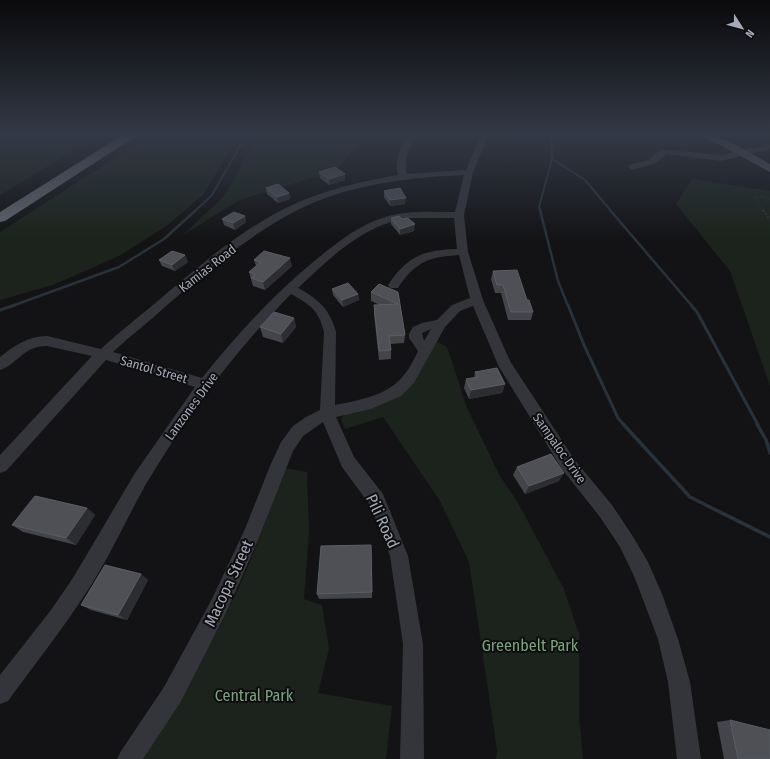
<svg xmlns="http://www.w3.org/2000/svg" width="770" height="759" font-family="'Fira Sans Condensed',sans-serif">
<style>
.green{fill:#1b231c}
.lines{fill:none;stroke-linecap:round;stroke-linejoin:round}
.stream-far3{stroke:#28323a;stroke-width:2}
.stream-far2{stroke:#28323a;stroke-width:2.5}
.stream-far1{stroke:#28323a;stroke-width:3}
.stream{stroke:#28323a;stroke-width:3.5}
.path-far1{stroke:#3a3c41;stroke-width:1;stroke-dasharray:1 2;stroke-linecap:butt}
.path{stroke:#3a3c41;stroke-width:1.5;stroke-dasharray:1.5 2.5;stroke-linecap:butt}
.minor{fill:#34353a;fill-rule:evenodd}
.major{fill:#4f5259;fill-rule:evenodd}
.highway{fill:#5f636c;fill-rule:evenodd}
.wall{fill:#43454a}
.shaded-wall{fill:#2c2d30}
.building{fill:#4e5056;stroke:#5b5e65}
.labels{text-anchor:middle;stroke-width:4;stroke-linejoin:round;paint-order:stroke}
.street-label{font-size:13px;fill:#a3a9b6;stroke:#0e0e10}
.near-street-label{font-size:16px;fill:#a3a9b6;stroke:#0e0e10}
.near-park-label{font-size:16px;fill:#79a37b;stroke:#0e0e10}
</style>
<rect width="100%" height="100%" fill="#131315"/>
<g class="green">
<path d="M0 134H102L96 138 102 143 98 145 81 146 0 195Z"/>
<path d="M152 134H239L204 194 165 227 119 256 53 285 0 300V232Z"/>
<path d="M260 134H368L335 171 240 200 183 235 224 196Z"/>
<path d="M692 179 770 191V386L730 271 676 204Z"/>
<path d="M436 341 447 347 467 408 500 476 517 501 564 589 579 634V715L583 759H496L497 750 469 562 440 501 383 417 345 429 341 420 345 412 398 397 414 383Z"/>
<path d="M285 468 307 472 309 532 304 599 322 605 329 649 318 693 392 706 386 759H140C171 711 201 663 227 612 250 566 268 517 285 468Z"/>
</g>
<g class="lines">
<g class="stream-far3">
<path d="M552 159 585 180 611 211"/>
<path d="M195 211 212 195 247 134"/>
<path d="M540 211 539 207 552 159 551 134"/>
</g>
<g class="stream-far2">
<path d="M540 210 558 281 568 306"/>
<path d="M610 210 692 306"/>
<path d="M12 306 119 267 164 239 196 210"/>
</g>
<g class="stream-far1">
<path d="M568 305 584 345 618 418 624 425"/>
<path d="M691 305 697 312 758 425"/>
<path d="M0 310 15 305"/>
</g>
<g class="stream">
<path d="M623 424 690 497 770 537"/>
<path d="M757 424 766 440 770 453"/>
</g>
<path class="path-far1" d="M763 211 755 197 761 196 770 200"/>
<path class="path" d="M763 210 770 220"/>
<g class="minor">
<path d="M409 134H417C409 148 403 158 407 174L466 170 481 134H489L473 172 464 215 468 252 483 300 510 361 574 459 612 505 632 535 648 562 662 594 678 639 690 682 701 759H677L668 682 658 639 634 576 620 547 600 517 562 469 499 367 473 306 460 311 445 327 414 383 401 396 371 409 336 417 354 457 383 494 408 556 423 644 424 759H400L403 644 390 556 370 505 342 467 323 422 303 436 293 451 261 533 226 613 180 703 143 759H117L121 751 164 687 212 599 245 529 270 466 281 442 293 426 306 417 320 410 324 332C319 311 310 304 291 294 235 351 187 415 146 484 126 520 109 558 86 593 62 630 34 665 8 701L0 704V675L51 610 73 578 135 473 195 387 106 360 6 471 0 473V455L92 356 47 346C23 346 18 364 0 370V357C14 346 28 336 47 336L101 349C119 332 140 316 159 300 200 265 242 229 290 206 324 190 362 181 398 175 394 159 400 148 409 134ZM464 175 455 212C432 212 408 210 385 217 359 225 339 241 318 258 275 293 237 334 202 378L113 352C130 336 149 322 166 306 212 267 259 226 315 202 362 183 414 177 464 175ZM409 218H454L457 249C424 250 407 256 388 285L390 288H398C415 262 428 257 459 255L470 298 452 305 437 320 422 323 413 327 409 334V338L418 351C414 359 410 368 404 375 388 396 359 400 335 405L336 332C330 309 318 299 298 288 330 258 364 224 409 218ZM431 329 424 341 422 333Z"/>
<path d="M770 145V149L721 161 667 154 654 164 632 170 628 167 629 165 648 160 659 151 667 150 721 155Z"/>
</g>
<path class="major" d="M695 134C724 134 746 151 770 164V172L724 147Z"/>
<path class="highway" d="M124 134H139L5 221 0 222V212Z"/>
</g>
<g class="wall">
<path d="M319 172 345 174V180L329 185 320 178Z"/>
<path d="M266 188 289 193 290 199 278 203 267 194Z"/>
<path d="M384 191 405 204 390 206 384 197Z"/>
<path d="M245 216 246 222 235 230 224 225 222 219Z"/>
<path d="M391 218 414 231 400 235 391 224Z"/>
<path d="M185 255 188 262 175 271 162 266 159 260Z"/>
<path d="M254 260 292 266 265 290 253 286 249 272 256 266Z"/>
<path d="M493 271 527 300 533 312 531 320H508L501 293H495L491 279Z"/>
<path d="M332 289 358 294 359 300 343 307 333 295Z"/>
<path d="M371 292H398L405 335 404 343 390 344 391 350V359L379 360 374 314V305H380L371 301Z"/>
<path d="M294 318 296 327 283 343 263 337 260 327Z"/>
<path d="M475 372 505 384 502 393 469 399 464 388 466 379 474 378Z"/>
<path d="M517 467 559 481 525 494 513 475Z"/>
<path d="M87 508 95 515 76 545 23 532 12 525Z"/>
<path d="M372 552V598L319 599 317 594Z"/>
<path d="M148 580 127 620 91 610 81 605Z"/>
<path d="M730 720 770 759H724L717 722Z"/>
</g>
<g class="shaded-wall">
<path d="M345 174V180L329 185V179Z"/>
<path d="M289 193 290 199 278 203 277 197Z"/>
<path d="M406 198 405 204 390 206V200Z"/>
<path d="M245 216 246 222 235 230 233 223Z"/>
<path d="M415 224 414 231 400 235V229Z"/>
<path d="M185 255 188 262 175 271 172 265Z"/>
<path d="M290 258 292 266 265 290 263 282Z"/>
<path d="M358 294 359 300 343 307 342 300Z"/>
<path d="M294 318 296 327 283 343 281 334Z"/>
<path d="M505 384 502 393 469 399 471 390Z"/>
<path d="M564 473 559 481 525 494 529 486Z"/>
<path d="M87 508 95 515 76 545 66 538Z"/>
<path d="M371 545 372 552V598V592Z"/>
<path d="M141 574 148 580 127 620 118 615Z"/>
</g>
<g class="building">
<path d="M335 167 345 174 329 179 319 172Z"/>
<path d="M278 184 289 193 277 197 266 188Z"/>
<path d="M400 188 406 198 390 200 384 191Z"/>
<path d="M234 212 245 216 233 223 222 219Z"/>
<path d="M399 216 402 219 408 218 415 224 400 229 391 218Z"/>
<path d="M172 251 185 255 172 265 159 260Z"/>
<path d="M264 251 290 258 263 282 251 278 255 274 249 272 261 262 254 260Z"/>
<path d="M517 270 527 300H529L533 312H511L503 285H497L493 271Z"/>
<path d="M348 283 358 294 342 300 332 289Z"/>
<path d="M379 284 398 292 405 335 389 336 391 350 379 351 374 305 398 304 371 292Z"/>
<path d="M274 312 294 318 281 334 260 327Z"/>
<path d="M497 368 505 384 471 390 466 379 478 377 475 372Z"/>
<path d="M551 454 564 473 529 486 517 467Z"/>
<path d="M35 496 87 508 66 538 12 525Z"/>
<path d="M371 545 372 592 317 594 321 546Z"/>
<path d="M105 565 141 574 118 615 81 605Z"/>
<path d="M730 720 770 730V759H738Z"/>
</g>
<linearGradient id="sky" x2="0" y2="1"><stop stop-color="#0a0a0c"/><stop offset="0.56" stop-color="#333946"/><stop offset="1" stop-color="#333946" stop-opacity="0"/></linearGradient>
<rect width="770" height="241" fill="url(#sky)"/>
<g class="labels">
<g class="street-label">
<text transform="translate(207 268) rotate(-38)" y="5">Kamias Road</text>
<text transform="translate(154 369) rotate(16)" y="5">Santol Street</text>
<text transform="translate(191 406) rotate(-54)" y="5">Lanzones Drive</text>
<text transform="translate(560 448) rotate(55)" y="5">Sampaloc Drive</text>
</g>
<g class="near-street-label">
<text transform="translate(383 521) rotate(65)" y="6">Pili Road</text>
<text transform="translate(228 583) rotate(-65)" y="6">Macopa Street</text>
</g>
<g class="near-park-label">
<text x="530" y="651">Greenbelt Park</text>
<text x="254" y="701">Central Park</text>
</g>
</g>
<g transform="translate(742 28) rotate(126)" stroke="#0e0e10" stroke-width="3" paint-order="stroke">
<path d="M0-3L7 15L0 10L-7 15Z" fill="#a3a9b6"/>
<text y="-6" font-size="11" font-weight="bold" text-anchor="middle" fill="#a3a9b6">N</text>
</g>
</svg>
